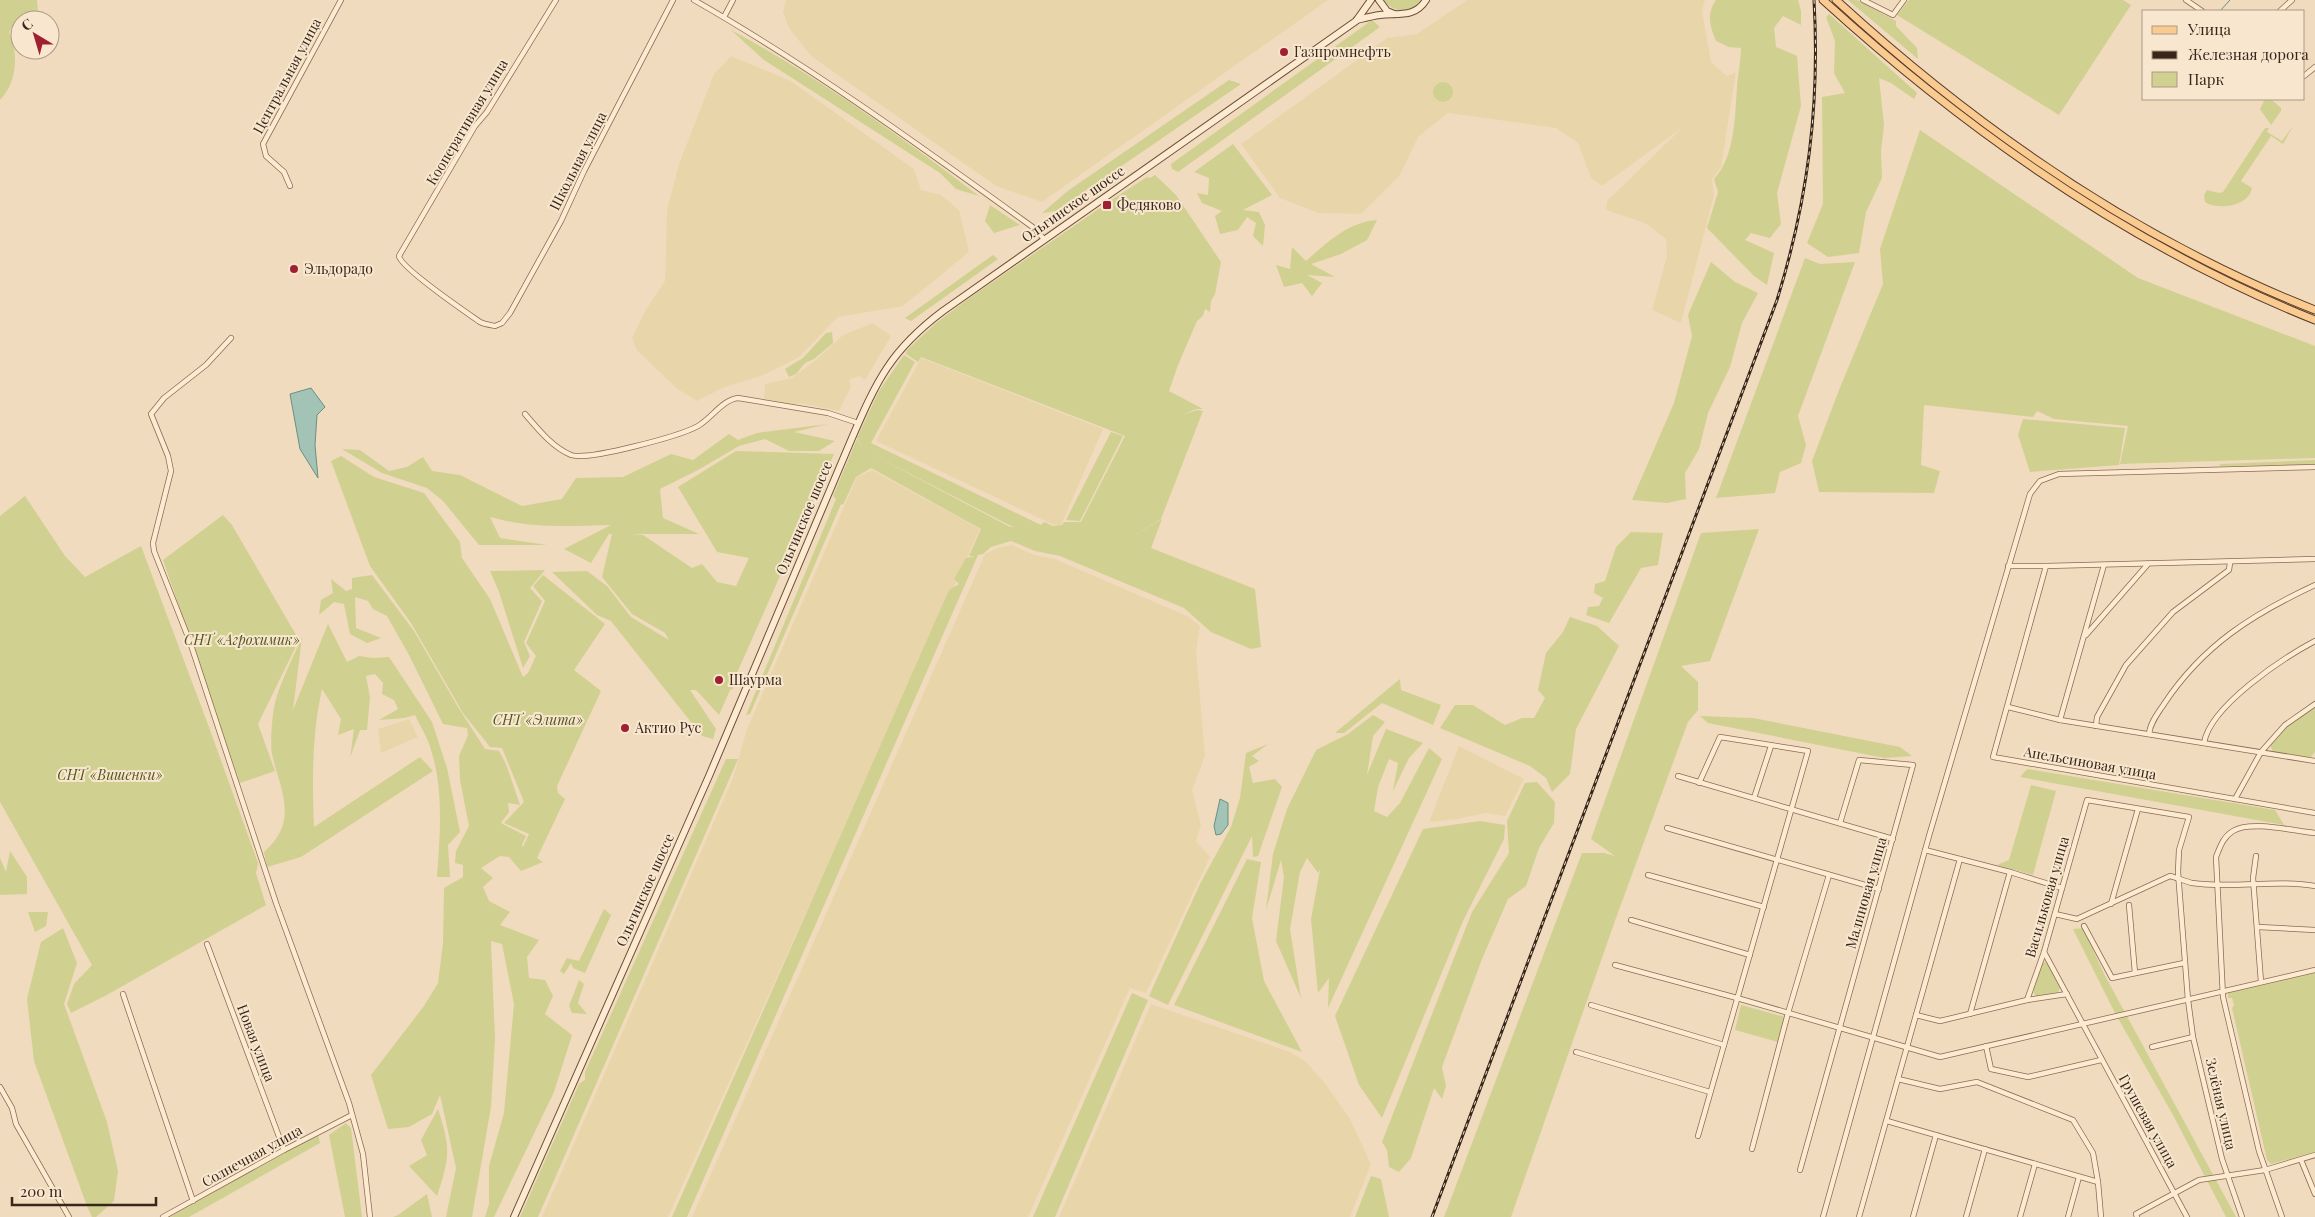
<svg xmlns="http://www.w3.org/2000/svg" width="2315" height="1217" font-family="'Playfair Display',serif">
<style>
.farmland{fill:#e8d6aa}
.green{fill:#d0d091}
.water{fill:#a2c3b5;stroke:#689182}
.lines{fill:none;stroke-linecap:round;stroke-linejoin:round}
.stream{stroke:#689182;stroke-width:1}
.street-casing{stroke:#8b6b55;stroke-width:6}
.secondary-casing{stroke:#6d4c38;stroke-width:8}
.primary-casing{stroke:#583a2a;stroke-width:9}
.street{stroke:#fcead1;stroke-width:4.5}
.secondary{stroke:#fcead1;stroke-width:6}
.primary{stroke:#f9cb91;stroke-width:7}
.rail-casing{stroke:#39261b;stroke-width:3}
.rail{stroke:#f8e7ce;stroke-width:1;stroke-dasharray:4;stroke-linecap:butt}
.poi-dot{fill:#9f2031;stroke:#f8e7ce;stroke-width:2}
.labels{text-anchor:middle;stroke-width:4;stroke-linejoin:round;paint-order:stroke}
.poi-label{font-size:14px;fill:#39261b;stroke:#f8e7ce;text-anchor:start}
.street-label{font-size:14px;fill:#39261b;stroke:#f8e7ce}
.park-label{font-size:14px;font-style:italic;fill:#515720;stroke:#f8e7ce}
</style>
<rect width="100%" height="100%" fill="#f1dbbe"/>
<g class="farmland">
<path d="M786 0H1328L1042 202 996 186 811 56 789 28 783 12Z"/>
<path d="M1467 0H1705L1702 11 1711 62 1727 76 1736 72 1721 167 1712 179 1714 195 1681 323 1652 310 1667 256 1666 239 1645 223 1606 210 1607 201 1683 127 1602 186 1591 178 1578 143 1556 128 1448 113 1418 137 1400 175 1361 214 1318 213 1280 198 1241 144 1387 38 1417 34Z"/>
<path d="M731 56 791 81 914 169 921 190 941 195 959 210 969 252 903 306 838 317 799 357 766 374 725 387 697 401 676 388 637 350 632 338 645 311 665 281 667 210 679 164 714 74Z"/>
<path d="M873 323 891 336 865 380 859 376 849 380 851 386 839 411 800 403 794 405 764 399 765 384 792 378 816 360 843 335Z"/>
<path d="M921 358 1103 429 1061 525H1054L876 441Z"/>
<path d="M872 470 980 529 668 1217H542L733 778 747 729 857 477Z"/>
<path d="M1012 545 1034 555 1055 559 1187 616 1200 626 1196 651 1205 756 1192 790 1201 825 1196 841 1210 857 1146 993 1130 988 1028 1217H692L985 554 997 548Z"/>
<path d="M409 719 418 737 381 753 378 729Z"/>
<path d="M1459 746 1524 779 1505 816 1486 813 1458 819 1429 822Z"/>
<path d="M1151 1004 1290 1052 1305 1061 1324 1082 1350 1119 1371 1164 1350 1217H1059Z"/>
</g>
<g class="green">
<path d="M0 0H37L38 15 36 20 17 19 9 32C19 54 17 82 0 100Z"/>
<path d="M1384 0H1421C1412 15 1393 13 1384 0Z"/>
<path d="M1716 0H1798L1801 11V25L1783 16 1774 28 1776 47 1797 56 1801 106 1777 193 1781 224 1770 238 1751 233 1745 240 1774 253 1767 285 1754 276 1707 228 1718 192 1714 179C1735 157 1735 116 1737 87 1738 73 1741 61 1741 48L1729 47 1716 41C1710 26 1706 14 1716 0Z"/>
<path d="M1848 0H1857L1896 21V26L1917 48 1918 59Z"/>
<path d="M1909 0H2123L2131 5 2059 115 1897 15Z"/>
<path d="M1829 14 1917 93 1914 99 1891 83 1879 78 1884 125 1881 151 1882 178 1866 212 1859 253 1828 257 1807 243 1823 204 1822 97 1845 93 1834 73 1835 41 1826 17Z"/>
<path d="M1372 20 1380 27 1178 172 1172 169 1171 164Z"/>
<path d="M731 30C818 77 900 136 979 196L956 189 940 173 764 60Z"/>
<path d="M1229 80 1241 84 1056 211 1042 213 1069 190Z"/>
<circle cx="1443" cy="92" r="10"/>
<path d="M2265 99 2273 101 2281 108V111L2271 125 2260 109Z"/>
<path d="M2293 126 2283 144 2271 136 2241 181 2252 188C2249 206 2218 211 2205 202L2204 195 2207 190 2219 193 2223 192 2265 128H2269L2267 132 2282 141Z"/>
<path d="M1920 130 2138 278 2315 346V458L2120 464 2128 426 2054 419 2037 411 2033 417 1924 405 1921 465 1940 471 1934 493 1819 492 1812 461 1839 390 1883 284 1880 249Z"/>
<path d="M1233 144 1272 195 1243 210 1259 212 1265 225 1263 246 1253 236 1256 223 1247 217 1238 230 1220 234 1215 216 1222 211 1202 203 1197 193 1208 195 1209 178 1194 172Z"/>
<path d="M1155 175 1176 195 1221 262 1215 294 1211 301 1210 312 1205 309 1203 316 1197 321 1178 365 1169 391 1203 409H1196L1182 415 1197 410 1203 411 1161 519 1128 539 1162 519 1151 548 1255 589 1261 647 1251 649 1211 632 1184 608 1060 556 1035 551 1011 541 991 547 983 554 978 555 687 1217H672L949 590 959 584 954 579 966 558 975 556H969L981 529 871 468 856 477 843 505 841 504 750 714 746 715 836 499 833 496 857 439 864 450 1010 527 1016 526H1011L864 450 857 438 879 391 904 355 915 362 871 443 1041 525 1044 522 1053 526 1062 525 1064 522H1081L1125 436 921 357 918 362 906 354 907 350 936 323 968 299 1100 208 1104 209 1110 204V201L1147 177 1150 178Z"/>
<path d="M990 205 1020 225 994 233 985 221Z"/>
<path d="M1377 220 1367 240 1341 254 1311 264 1335 277 1307 275 1322 283 1312 296 1302 283 1284 287 1276 265 1290 269 1292 247 1306 261C1328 242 1348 222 1377 220Z"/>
<path d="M993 255 998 259 911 321 905 318Z"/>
<path d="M1805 258 1820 264 1855 262 1798 416 1806 445 1801 463 1780 472 1775 493 1716 498Z"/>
<path d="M1711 262 1735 282 1758 293 1742 323 1730 367 1708 413 1699 449 1685 473 1686 499 1667 503 1632 500 1674 403 1692 336 1688 315Z"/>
<path d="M832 332 833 343 814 359 805 363 796 374 789 377 785 369 803 358 826 333Z"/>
<path d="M2023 419 2125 428 2119 465 2030 472 2018 435Z"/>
<path d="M828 424 794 432 835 441 819 451H789L765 439 739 446 698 470 660 489 663 518 699 534H632L643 535 692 568 702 564 717 582 736 586 749 558 717 552 678 487 736 451 834 454 733 682V689L730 690 719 715 696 690H690L716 729 713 739 702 736 611 621 597 615 552 572 587 571 607 586 631 617 669 640 665 633 632 614 602 577 612 534H609L591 563 564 549 611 525C567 526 533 529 490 517L500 538 547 545H479L443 501 427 488 382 473 342 449 360 450 389 471 407 467 423 457 432 471 460 475 522 506 562 499 576 478 623 477 671 454 693 460 729 434 738 440 757 433Z"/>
<path d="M1111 432 1123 436 1080 521 1066 520Z"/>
<path d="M341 456 374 477 424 493 460 542 462 558 490 599 523 677 528 673 536 656 526 643 545 601 533 586 543 575 605 624 574 670 601 691 557 786 558 793 565 799 537 858 543 862 521 871 509 857 500 856 481 868 493 878 483 887 489 901 510 912 500 925 539 940 527 957 529 978 545 980 553 996 545 1014 572 1035 554 1092 494 1217H485L489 1204V1166L504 1113 514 1004 502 944 491 941 495 1039 491 1107 472 1217H446L456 1168 440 1095 432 1114 409 1127 388 1129 371 1075 424 1006 438 983 443 943 444 888 463 877V865L455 863 456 851 469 826 460 780 459 756 468 735 467 728 443 724 409 655 387 616 373 609 368 601 355 597 356 628 381 638 367 643 350 634 344 604 334 602 319 615 321 600 333 593 331 579 346 591 352 589V578L372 575 414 631 458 707 485 749 499 751 506 764 520 805 508 803 509 812 501 823 526 836 522 845 523 847 529 834 504 823 524 802 502 748 490 747 463 713 411 623 370 566 331 461Z"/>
<path d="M2315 460V465L2220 466V464Z"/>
<path d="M25 496 65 556 85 577 141 546 210 730 258 863 256 873 266 905 105 996 71 1013 67 1004 74 984 92 965 0 802V516Z"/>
<path d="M223 515 232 525 299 640 258 724 275 771 240 783 163 560Z"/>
<path d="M1759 529 1710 661 1681 666 1698 682V710L1688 722 1616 918 1511 1217H1444L1582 853H1604L1615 856 1591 839 1701 533Z"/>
<path d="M1631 532 1663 533 1658 565 1641 568 1609 623 1586 615 1588 607 1599 606 1603 598 1594 593 1595 584 1605 581 1616 547Z"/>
<path d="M545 570 530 588 542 601 524 642 530 656 523 668 499 592 490 571Z"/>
<path d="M1570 617 1597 626 1619 646 1576 729 1570 774 1552 792 1546 778 1530 766 1440 728 1455 705H1473L1505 725 1522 718H1534L1545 698 1538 690 1546 653 1563 632Z"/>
<path d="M328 624 347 662 359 656 373 658 389 657 432 722 447 768 460 832 448 845 450 877H437C440 835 444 790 431 750 428 738 420 726 415 715L404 718 379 720 398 709 394 700 382 694 383 683 375 674 366 676 370 697 367 730H360L350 758 354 729 338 735 341 719 322 689C312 734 312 781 314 827L420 757 433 771 301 857 267 867 264 852C300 821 280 790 272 754 270 744 272 718 274 708 278 686 293 658 302 637L293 710Z"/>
<path d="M1400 679 1401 690 1441 705 1433 725 1382 703 1344 733H1335Z"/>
<path d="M2315 706V752L2310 758 2273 752 2270 745 2283 730Z"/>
<path d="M1373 715 1385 722 1373 736 1367 775 1386 729 1423 743 1409 758 1393 791 1398 763 1389 759 1378 787 1374 811 1387 817 1400 803 1429 748 1442 759 1328 1008 1329 978 1318 993 1311 919 1320 870 1318 873 1307 858 1300 872 1290 929 1301 998 1276 941 1284 877 1281 860 1266 910 1273 854 1287 809 1316 750 1348 734Z"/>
<path d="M1700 716 1753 718 1900 747 1912 756 1884 758 1708 723Z"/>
<path d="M1268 744 1252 756 1259 761 1249 767 1253 783 1275 779 1282 787 1258 856 1253 857 1252 836 1168 1005 1149 996 1200 884 1231 827 1240 798 1246 753Z"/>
<path d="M726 759H738L538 1217H520L579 1084 585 1080V1072Z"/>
<path d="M2027 769 2275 810 2284 825 2020 777Z"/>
<path d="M1537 782 1555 802 1554 823 1539 848 1526 886 1508 899 1482 959 1442 1067 1446 1086 1442 1099 1434 1088 1411 1158 1399 1172 1389 1167 1387 1150 1382 1142 1472 912 1509 853 1507 821 1525 783Z"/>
<path d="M2031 785 2056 791 2033 875 1997 865 2009 860Z"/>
<path d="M1480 821 1505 825 1504 839 1463 921 1382 1118 1359 1085 1335 1016 1423 829Z"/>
<path d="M10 851 27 877V894L0 895V858L6 872Z"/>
<path d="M1247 859 1261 862 1252 918 1264 981 1302 1052 1174 1005Z"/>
<path d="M604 909 611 915 585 973 573 968 571 963 564 974 560 971 567 958 579 961Z"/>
<path d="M28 912H48L46 926 35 932Z"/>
<path d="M63 928 77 963 64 1004 107 1122 118 1171 114 1201 96 1217H92L87 1206 34 1061 27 999 41 942Z"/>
<path d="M2083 928 2104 974 2236 1217H2226L2173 1115 2115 1013 2073 929Z"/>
<path d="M2044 962 2047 963 2061 986 2058 992 2036 997 2033 991 2040 964Z"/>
<path d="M2315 973V1152L2271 1164 2267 1160 2232 1008 2234 1005 2232 998H2228V993Z"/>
<path d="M579 980 584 984 578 1003 587 1014 572 1013 569 1006Z"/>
<path d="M1132 993 1148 1000 1055 1217H1033Z"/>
<path d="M1741 1005 1785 1017 1778 1042 1735 1030Z"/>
<path d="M438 1109C451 1149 450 1157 437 1196L409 1166 427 1155 421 1140Z"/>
<path d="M346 1123 351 1128 362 1217H345L329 1135Z"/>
<path d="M318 1134 320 1143 189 1217H170Z"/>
<path d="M1371 1176 1381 1179 1389 1217H1355Z"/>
<path d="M427 1194 432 1217H393L398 1215Z"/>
</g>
<g class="water">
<path d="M311 388 325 407 317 415 315 445 318 478 300 449 290 394Z"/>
<path d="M1220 799 1228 803V825L1221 834 1216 835 1214 826Z"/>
</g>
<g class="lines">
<path class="stream" d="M2220 11 2230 0"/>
<g class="street-casing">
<g id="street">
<path d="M556 0 487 112 475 126 399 256C400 267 467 313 480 322 484 324 490 325 495 326L502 323 510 313 561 221 584 171 673 0"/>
<path d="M694 0C813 68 923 148 1034 228L1044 239"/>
<path d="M1863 0 1893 15 1904 0"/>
<path d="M2186 0 2202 11"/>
<path d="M2280 11 2292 0"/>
<path d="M724 17 733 0"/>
<path d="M2304 76 2315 67"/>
<path d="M290 186 284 172 266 156 263 144 341 0"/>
<path d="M231 338 206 365 164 398 151 414 168 456 171 471 153 543 154 551 190 642 276 903 349 1103 363 1154 370 1217"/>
<path d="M525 414C538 429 552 447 571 455 588 461 680 436 698 426 712 418 722 400 738 398L828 413 858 423"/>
<path d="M2315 559 2046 566 1993 757 2315 813"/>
<path d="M2008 566H2046"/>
<path d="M2086 635 2148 564"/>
<path d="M2008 707 2060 720 2315 761"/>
<path d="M2060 720 2104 565"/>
<path d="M2096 726 2097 717 2126 665 2173 612 2229 570 2230 563"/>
<path d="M2149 734C2150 723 2158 713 2164 704 2203 645 2253 614 2315 585"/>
<path d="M2204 743C2210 706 2283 658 2315 641"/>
<path d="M1678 776 1893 839"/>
<path d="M1754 798 1771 746"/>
<path d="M2235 799 2261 752 2285 725 2315 704"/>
<path d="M1667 828 1879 889"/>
<path d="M1925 850 2010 872 2062 888"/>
<path d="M2256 856 2253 878 2261 982"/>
<path d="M1648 875 1764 907"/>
<path d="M2111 904 2138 809"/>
<path d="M2129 905 2135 973"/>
<path d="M2055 914 2077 919 2170 876C2177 878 2185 881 2192 883 2233 889 2274 879 2315 886"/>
<path d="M1631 920 1750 955"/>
<path d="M2084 926 2112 978 2184 963"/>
<path d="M2258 927 2315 930"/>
<path d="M207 944 284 1150"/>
<path d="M2044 952 2187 1217"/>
<path d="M1615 965 1737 998 1940 1057 2315 970"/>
<path d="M123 994 193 1201"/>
<path d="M2027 1000 2044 952 2087 800 2189 817 2179 850 2178 872 2188 1000 2193 1037 2222 1159 2242 1217"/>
<path d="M1591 1005 1724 1045"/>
<path d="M1970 1014 2010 872"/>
<path d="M1916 1015 1940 1021 2027 1000 2067 994"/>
<path d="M1986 1046 1991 1069 2028 1077 2101 1060"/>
<path d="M2152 1047 2193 1037"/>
<path d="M1576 1052 1710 1092"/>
<path d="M1898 1079 1940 1089 1977 1082 2073 1120 2093 1153 2098 1182"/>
<path d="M0 1087 12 1108 16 1124 69 1217"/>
<path d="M1887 1121 2098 1182 2101 1217"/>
<path d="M1698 1136 1808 751 1720 737 1699 783"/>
<path d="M1752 1149 1788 1013 1829 875"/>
<path d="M2301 1160 2315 1194"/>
<path d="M1800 1170 1913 765 1859 760 1840 823"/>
<path d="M163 1217 284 1150 352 1115"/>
<path d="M1823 1217 1929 836 2030 494 2040 481 2059 474 2315 467"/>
<path d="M1859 1217 1960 859"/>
<path d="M1913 1217 1936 1135"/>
<path d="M1966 1217 1985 1149"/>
<path d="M2020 1217 2035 1164"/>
<path d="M2068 1217 2079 1177"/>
<path d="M2137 1217 2136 1214 2199 1180 2265 1170 2315 1155"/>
<path d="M2282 1217 2259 1151 2223 997 2216 857C2220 847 2223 837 2233 831 2250 820 2294 831 2315 833"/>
</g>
</g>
<g class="secondary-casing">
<g id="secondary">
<path d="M1379 0 1387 11 1394 14"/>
<path d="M1357 20C1365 18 1372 16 1380 15 1398 13 1415 18 1426 0"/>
<path d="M514 1217 709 776 852 438C877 380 891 350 943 311L1356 21 1371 0"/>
</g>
</g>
<g class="primary-casing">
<g id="primary">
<path d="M1823 0C1968 132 2132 247 2315 320"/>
<path d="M1836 0C1977 129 2137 240 2315 310"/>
</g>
</g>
<use href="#street" class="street"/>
<use href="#secondary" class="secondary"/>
<use href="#primary" class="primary"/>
<g class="rail-casing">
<path id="rail" d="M1432 1217 1777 300C1808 200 1820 105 1814 0"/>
</g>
<use href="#rail" class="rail"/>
</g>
<g class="poi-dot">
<circle cx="1284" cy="52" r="5"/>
<rect x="1102" y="200" width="10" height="10" rx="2.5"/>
<circle cx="294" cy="269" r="5"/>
<circle cx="719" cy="680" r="5"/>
<circle cx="625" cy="728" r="5"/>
</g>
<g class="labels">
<g class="poi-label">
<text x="1294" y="57">Газпромнефть</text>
<text x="1117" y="210">Федяково</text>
<text x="304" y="274">Эльдорадо</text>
<text x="729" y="685">Шаурма</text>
<text x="635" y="733">Актио Рус</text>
</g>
<g class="street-label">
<text transform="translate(287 76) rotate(-62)" y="5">Центральная улица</text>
<text transform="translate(467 122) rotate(-59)" y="5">Кооперативная улица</text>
<text transform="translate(578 161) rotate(-63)" y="5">Школьная улица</text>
<text transform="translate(1073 204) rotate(-35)" y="5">Ольгинское шоссе</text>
<text transform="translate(804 518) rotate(-67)" y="5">Ольгинское шоссе</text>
<text transform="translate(2090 763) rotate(10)" y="5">Апельсиновая улица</text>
<text transform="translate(645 890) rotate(-66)" y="5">Ольгинское шоссе</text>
<text transform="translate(1866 893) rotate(-74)" y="5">Малиновая улица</text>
<text transform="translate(2047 897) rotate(-74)" y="5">Васильковая улица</text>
<text transform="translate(256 1043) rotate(69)" y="5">Новая улица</text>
<text transform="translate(2221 1104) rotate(77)" y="5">Зелёная улица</text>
<text transform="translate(2148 1121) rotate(61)" y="5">Грушевая улица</text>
<text transform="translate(252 1156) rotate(-29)" y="5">Солнечная улица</text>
</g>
<g class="park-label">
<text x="242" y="645">СНТ «Агрохимик»</text>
<text x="538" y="725">СНТ «Элита»</text>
<text x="110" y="780">СНТ «Вишенки»</text>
</g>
</g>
<rect x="2142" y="10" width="162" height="90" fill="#f8e7ce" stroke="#ac9a86"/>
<rect x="2152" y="26" width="25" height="8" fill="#f9cb91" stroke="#ac9a86"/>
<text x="2188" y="35" font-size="15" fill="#39261b">Улица</text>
<rect x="2152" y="51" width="25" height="8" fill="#39261b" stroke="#ac9a86"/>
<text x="2188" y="60" font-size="15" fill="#39261b">Железная дорога</text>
<rect x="2152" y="72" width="25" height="15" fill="#d0d091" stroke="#ac9a86"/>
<text x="2188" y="85" font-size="15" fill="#39261b">Парк</text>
<g transform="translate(35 35) rotate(322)"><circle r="24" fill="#f8e7ce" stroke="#ac9a86"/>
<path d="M0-4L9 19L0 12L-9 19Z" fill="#9f2031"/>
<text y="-8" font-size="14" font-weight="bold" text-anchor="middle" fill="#39261b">С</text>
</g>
<path d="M12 1197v8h144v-8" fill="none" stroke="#39261b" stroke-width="2.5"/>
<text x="20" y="1197" font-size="15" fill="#39261b" stroke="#f8e7ce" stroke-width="4" paint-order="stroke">200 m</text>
</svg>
